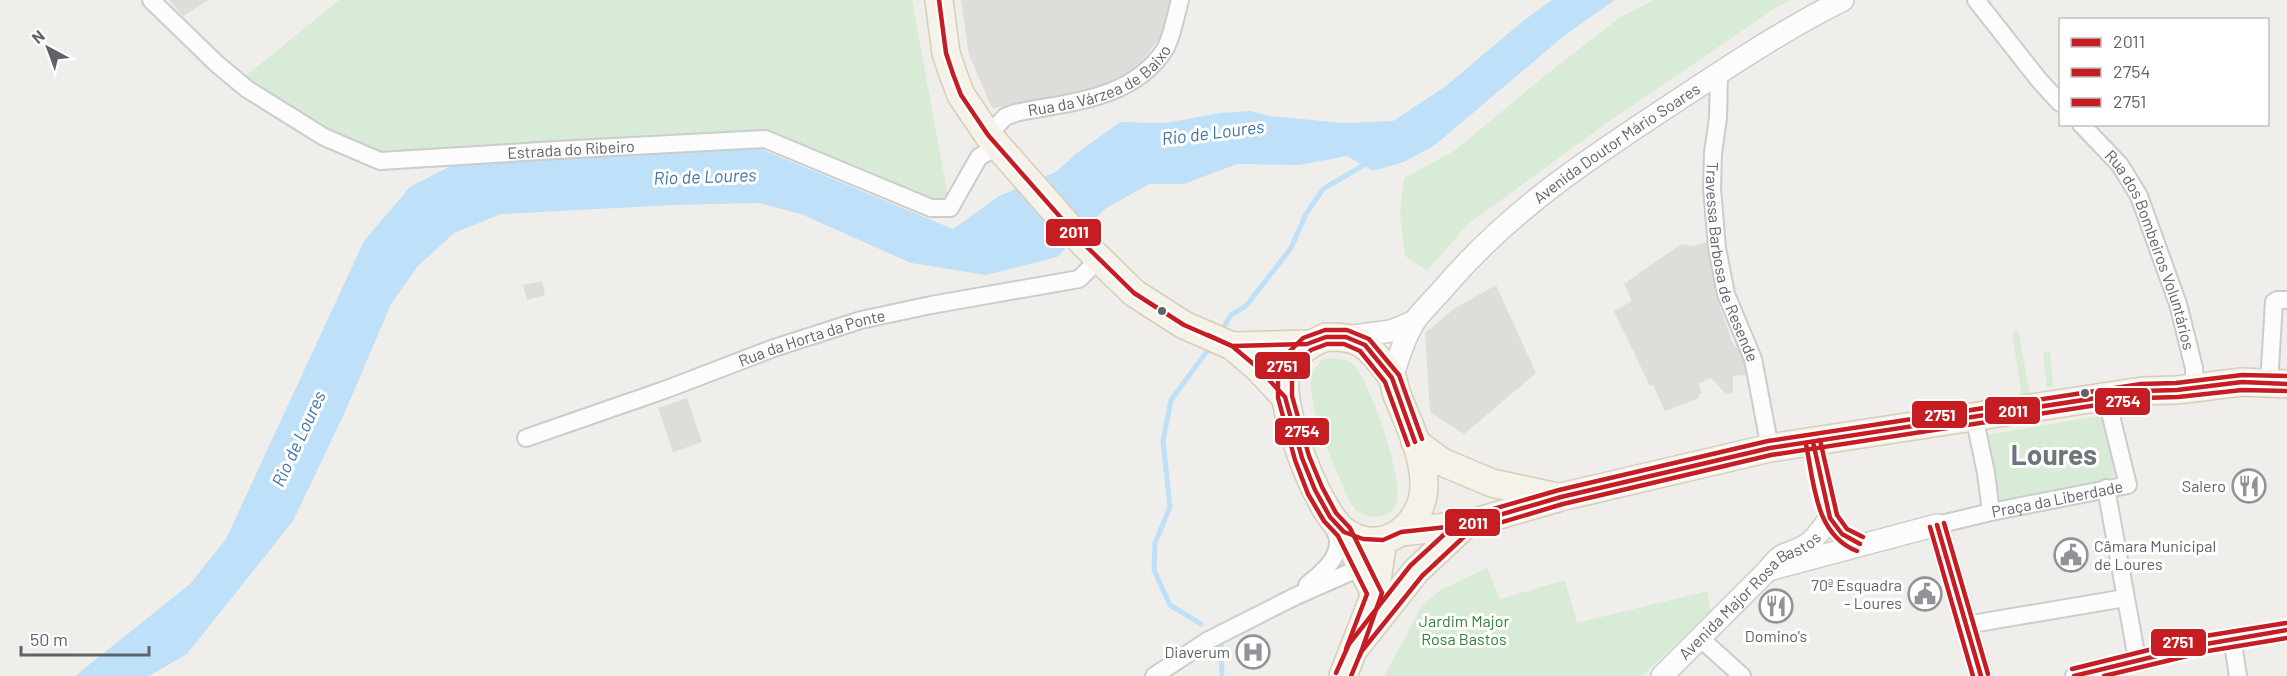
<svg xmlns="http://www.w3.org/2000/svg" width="2287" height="676" font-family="Barlow,sans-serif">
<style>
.industrial{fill:#dfddda}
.green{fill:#d8ebd6}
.water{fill:#bfe0f9}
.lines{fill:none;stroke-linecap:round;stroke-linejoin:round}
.stream{stroke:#bfe0f9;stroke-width:5}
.minor-casing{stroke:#cbcccc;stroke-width:20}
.tertiary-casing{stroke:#cbcccc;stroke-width:24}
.primary-casing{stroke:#d7ceb8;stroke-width:30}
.minor{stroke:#fdfcfc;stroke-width:16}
.tertiary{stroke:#fdfcfc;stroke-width:21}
.primary{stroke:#f4f2e9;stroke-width:27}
.bus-1-casing{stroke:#fff;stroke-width:9}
.bus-2-casing{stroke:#fff;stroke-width:9}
.bus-3-casing{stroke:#fff;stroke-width:9}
.bus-1{stroke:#c61d23;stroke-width:4.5}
.bus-2{stroke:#c61d23;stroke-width:4.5}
.bus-3{stroke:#c61d23;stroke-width:4.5}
.bus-dot{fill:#5f6368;stroke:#fff;stroke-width:2}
.labels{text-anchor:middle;stroke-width:6;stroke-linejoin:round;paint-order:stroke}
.street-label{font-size:16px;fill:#5f6368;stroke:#fff}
.poi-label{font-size:16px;fill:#5f6368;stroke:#fff;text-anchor:end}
.park-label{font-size:16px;fill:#348238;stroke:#fff}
.water-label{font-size:18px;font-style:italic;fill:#4174aa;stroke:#fff}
.town-label{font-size:28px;font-weight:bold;fill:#70757a;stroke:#fff}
.line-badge{stroke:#fff;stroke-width:2}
.badge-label{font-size:16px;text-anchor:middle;font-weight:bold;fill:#fff}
</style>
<rect width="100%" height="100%" fill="#efeeea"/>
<g class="industrial">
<path d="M169 0H208L183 16Z"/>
<path d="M961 0H1171L1160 37 1141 63 1115 82 1063 102 992 108 969 55Z"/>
<path d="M1709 241 1718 301 1732 342 1744 356 1753 374 1733 376V393L1726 394 1711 378 1698 384 1702 393 1698 395 1699 398 1665 411 1653 385 1650 386 1614 311 1632 301 1624 284 1681 244 1695 246Z"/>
<path d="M542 281 545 295 527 300 523 285Z"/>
<path d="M1496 285 1536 373 1464 434 1430 412 1425 333 1455 308Z"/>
<path d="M687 398 702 442 673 452 658 408Z"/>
</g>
<g class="green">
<path d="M339 0H912L950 208 765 139 380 161 324 137 246 76Z"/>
<path d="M1654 0H1791L1777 7 1608 122 1467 225 1427 271 1405 256 1400 215 1404 178 1454 151 1547 74 1619 18Z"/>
<path d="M2018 329 2030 395 2022 396 2012 333Z"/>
<path d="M2050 352 2053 386 2047 388 2043 353Z"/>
<path d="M1330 358C1337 359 1346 358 1352 363 1369 378 1406 484 1396 504 1393 512 1382 518 1374 517 1368 516 1362 515 1357 511 1349 503 1344 489 1340 479 1325 445 1311 412 1310 375L1322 360Z"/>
<path d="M2104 415 2116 469 2113 476 2107 479 2002 503 1995 495 1986 435Z"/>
<path d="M1487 568 1500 599 1565 580 1577 623 1707 591 1711 611 1642 676H1384L1422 606 1439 591Z"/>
</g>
<path class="water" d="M1552 0H1615L1565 35 1435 145 1404 162 1373 171 1347 156 1299 165 1237 164 1184 184H1149L1105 209 1057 257 986 275 911 263 801 214 759 203 673 205 501 214 454 233 418 266 391 304 345 412 293 521 187 654 149 676H75L190 584 226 539 364 241 410 187 451 166 644 152 761 149 953 229 999 196 1056 172 1077 153 1120 122 1165 123 1220 113 1250 111 1269 116 1344 123 1393 121 1446 86 1523 21Z"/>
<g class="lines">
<g class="stream">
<path d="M1220 333 1231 315 1246 306 1291 248 1306 214 1323 189 1367 163"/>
<path d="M1201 624 1170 605 1154 570 1155 543 1170 507 1163 441 1171 400 1211 346"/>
<path d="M1221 643 1222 676"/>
</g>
<g class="minor-casing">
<g id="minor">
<path id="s1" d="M151 0 217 64 247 89 324 137 380 161 557 150 765 139 931 208H950L979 157 998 146"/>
<path d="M1976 0 2039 80 2060 103"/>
<path id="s2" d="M1719 73 1718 118 1713 153 1712 188 1717 248 1726 294 1753 359 1770 448"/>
<path id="s3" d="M2081 124 2120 165 2139 196 2178 304 2194 368V388"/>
<path id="s4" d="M988 135 1005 117 1015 113C1068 102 1133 100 1165 49 1172 38 1176 14 1180 0"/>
<path d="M2269 384 2274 302 2277 300H2287"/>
<path d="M1974 416 1986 473 1991 512"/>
<path id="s5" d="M526 438 667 389 774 348 861 320 931 305 1079 279 1099 259"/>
<path d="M2106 488 2137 659"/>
<path id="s6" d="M1937 525 1991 512 2128 485 2106 396"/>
<path d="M1307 585C1320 574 1339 560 1338 541 1338 537 1335 531 1333 527"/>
<path d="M1966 625 2125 598"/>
<path d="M2232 637 2238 676"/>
<path d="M1700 638 1742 676"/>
<path d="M1154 676 1207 641 1296 596 1362 567"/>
<path d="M2074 676C2145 658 2214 639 2287 630"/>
</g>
</g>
<g class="tertiary-casing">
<g id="tertiary">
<path d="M1346 337 1391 331 1415 321"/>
<path id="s7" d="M1392 378C1398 359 1405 336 1416 319 1424 309 1434 299 1443 289 1509 211 1588 159 1672 104 1728 67 1783 30 1843 0"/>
<path d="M1813 442 1830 518C1838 532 1845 539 1860 544"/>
<path d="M1768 570 1937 525 1981 676"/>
<path id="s8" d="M1662 676 1768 570C1785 547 1789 557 1808 544 1817 537 1823 527 1830 518"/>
</g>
</g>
<g class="primary-casing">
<g id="primary">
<path d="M939 0 946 53 953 74 961 95 988 135 1084 244 1134 293 1184 325 1232 346 1257 367 1285 397"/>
<path d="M1326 337C1339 337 1354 337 1365 346 1374 353 1386 368 1392 377 1394 382 1395 389 1397 395 1408 422 1423 452 1424 482 1426 525 1381 559 1344 531 1318 512 1278 407 1286 376 1291 355 1307 345 1326 337Z"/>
<path d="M1232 346 1307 344"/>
<path d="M1415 442 1442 462 1492 483 1557 497"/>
<path d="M1344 532 1375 594"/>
<path d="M1401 532 1465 525 1561 497 1770 448 2142 391 2177 390 2242 382 2287 384"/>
<path d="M1355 648 1416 571 1465 525"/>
<path d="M1343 676 1375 594 1383 540"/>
</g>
</g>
<use href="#minor" class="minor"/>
<use href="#tertiary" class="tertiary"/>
<use href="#primary" class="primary"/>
<g class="bus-1-casing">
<g id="bus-1">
<path d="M939 0 946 53 953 74 961 95 988 135 1084 244 1134 293 1184 325 1232 346 1257 367 1285 397 1302 458 1315 490 1330 517 1344 532 1363 539 1383 540 1401 532 1465 525 1561 497 1770 448 2142 391 2177 390 2242 382 2287 384"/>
<path d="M1208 335 1232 346 1307 344 1326 337H1346L1365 345 1392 378 1415 442"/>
<path d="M1813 442 1830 518 1842 534 1860 544"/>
<path d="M1937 525 1981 676"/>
<path d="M2074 676 2206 644 2287 630"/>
</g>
</g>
<g class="bus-2-casing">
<g id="bus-2">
<path d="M1806 444C1814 483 1815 535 1857 551"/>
<path d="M1930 527 1973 676"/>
<path d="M1360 655 1382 593 1350 528 1336 513 1322 487 1309 456 1292 396V379L1299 362 1311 350 1327 344H1344L1360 351 1385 382 1408 445"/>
<path d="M1351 676 1361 652 1422 576 1469 532 1563 504 1771 455 2143 398 2178 397 2242 390 2287 391"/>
<path d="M2104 676 2208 651 2287 638"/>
</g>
</g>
<g class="bus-3-casing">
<g id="bus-3">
<path d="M1820 440 1837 515 1847 529 1863 537"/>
<path d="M1944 523 1988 674"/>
<path d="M1346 649 1367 594 1338 536 1324 521 1308 494 1295 460 1278 398V376L1287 354 1303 338 1325 330H1347L1369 339 1399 375 1422 439"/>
<path d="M2072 669 2205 636 2286 623"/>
<path d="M1336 673 1349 644 1410 566 1462 518 1559 490 1768 441 2141 384 2176 383 2242 375 2287 376"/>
</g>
</g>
<use href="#bus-1" class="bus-1"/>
<use href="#bus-2" class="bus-2"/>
<use href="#bus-3" class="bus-3"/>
</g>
<defs>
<g id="restaurant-ring" transform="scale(1.725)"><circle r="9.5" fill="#fff" stroke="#919496" stroke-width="1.5"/><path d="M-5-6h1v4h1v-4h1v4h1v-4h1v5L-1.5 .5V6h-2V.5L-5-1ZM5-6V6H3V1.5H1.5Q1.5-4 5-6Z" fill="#919496"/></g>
<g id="civic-ring" transform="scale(1.725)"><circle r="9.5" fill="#fff" stroke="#919496" stroke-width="1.5"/><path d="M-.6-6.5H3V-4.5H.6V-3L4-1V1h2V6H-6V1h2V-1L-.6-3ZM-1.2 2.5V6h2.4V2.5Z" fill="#919496"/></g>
<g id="hospital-ring" transform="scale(1.725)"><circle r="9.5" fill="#fff" stroke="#919496" stroke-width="1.5"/><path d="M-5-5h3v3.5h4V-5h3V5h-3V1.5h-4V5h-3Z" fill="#919496"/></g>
</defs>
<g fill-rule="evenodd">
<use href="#restaurant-ring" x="2249" y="486"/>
<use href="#civic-ring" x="2071" y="555"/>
<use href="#civic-ring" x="1925" y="594"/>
<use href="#restaurant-ring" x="1776" y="606"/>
<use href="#hospital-ring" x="1253" y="652"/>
</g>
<g class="bus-dot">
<circle cx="1162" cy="311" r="5"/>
<circle cx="2085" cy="393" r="5"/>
</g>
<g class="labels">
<g class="street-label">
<text dy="6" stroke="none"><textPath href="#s4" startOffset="128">Rua da Várzea de Baixo</textPath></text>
<text dy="6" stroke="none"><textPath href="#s7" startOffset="332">Avenida Doutor Mário Soares</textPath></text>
<text dy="6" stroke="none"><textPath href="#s1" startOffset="474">Estrada do Ribeiro</textPath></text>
<text dy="6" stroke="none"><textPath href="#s3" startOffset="147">Rua dos Bombeiros Voluntários</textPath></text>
<text dy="6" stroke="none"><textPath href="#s2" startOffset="192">Travessa Barbosa de Resende</textPath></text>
<text dy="6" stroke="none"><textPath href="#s5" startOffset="303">Rua da Horta da Ponte</textPath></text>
<text dy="6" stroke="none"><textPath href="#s6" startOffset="123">Praça da Liberdade</textPath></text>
<text dy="6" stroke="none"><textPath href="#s8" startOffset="120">Avenida Major Rosa Bastos</textPath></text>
</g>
<g class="poi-label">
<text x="2226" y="492">Salero</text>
<text x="2094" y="552" text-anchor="start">Câmara Municipal<tspan x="2094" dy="18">de Loures</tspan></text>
<text x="1902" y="591">70ª Esquadra<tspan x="1902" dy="18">- Loures</tspan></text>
<text x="1776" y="642" text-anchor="middle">Domino's</text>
<text x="1230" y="658">Diaverum</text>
</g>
<g class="park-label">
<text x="1464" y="627">Jardim Major<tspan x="1464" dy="18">Rosa Bastos</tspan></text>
</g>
<g class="water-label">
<text transform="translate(1213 133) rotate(-7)" y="6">Rio de Loures</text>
<text transform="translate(705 177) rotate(-2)" y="6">Rio de Loures</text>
<text transform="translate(299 439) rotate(-65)" y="6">Rio de Loures</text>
</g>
<g class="town-label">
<text x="2054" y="465">Loures</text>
</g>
</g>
<g class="line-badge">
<rect x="1045" y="218" width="57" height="29" rx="6" fill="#c61d23"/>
<rect x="1254" y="351" width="57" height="29" rx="6" fill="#c61d23"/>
<rect x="2094" y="387" width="57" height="29" rx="6" fill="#c61d23"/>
<rect x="1984" y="396" width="57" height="29" rx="6" fill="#c61d23"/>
<rect x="1911" y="400" width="57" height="29" rx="6" fill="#c61d23"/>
<rect x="1274" y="417" width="56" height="29" rx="6" fill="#c61d23"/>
<rect x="1444" y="508" width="57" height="29" rx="6" fill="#c61d23"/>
<rect x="2150" y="628" width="57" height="29" rx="6" fill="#c61d23"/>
</g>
<g class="badge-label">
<text x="1074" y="238">2011</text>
<text x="1282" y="372">2751</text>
<text x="2123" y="407">2754</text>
<text x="2013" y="417">2011</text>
<text x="1940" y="421">2751</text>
<text x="1302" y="437">2754</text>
<text x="1473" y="529">2011</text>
<text x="2178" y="648">2751</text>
</g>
<rect x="2059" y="18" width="210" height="108" fill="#ffffff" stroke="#bfc1c3" stroke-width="1.5"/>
<rect x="2071" y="38" width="30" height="9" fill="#c61d23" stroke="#bfc1c3" stroke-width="1.5"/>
<text x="2113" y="48" font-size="18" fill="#5f6368">2011</text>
<rect x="2071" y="68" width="30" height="9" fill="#c61d23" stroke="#bfc1c3" stroke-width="1.5"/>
<text x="2113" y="78" font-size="18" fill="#5f6368">2754</text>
<rect x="2071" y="98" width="30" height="9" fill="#c61d23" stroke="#bfc1c3" stroke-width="1.5"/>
<text x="2113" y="108" font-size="18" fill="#5f6368">2751</text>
<g transform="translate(48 48) rotate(319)" stroke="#ffffff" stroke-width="4.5" paint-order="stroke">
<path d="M0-4.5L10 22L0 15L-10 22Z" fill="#5f6368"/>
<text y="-9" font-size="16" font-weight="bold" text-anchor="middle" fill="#5f6368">N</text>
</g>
<path d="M21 646v9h128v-9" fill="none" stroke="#5f6368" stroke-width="3"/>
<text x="30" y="646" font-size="18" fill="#5f6368" stroke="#ffffff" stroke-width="4.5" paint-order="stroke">50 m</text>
</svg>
